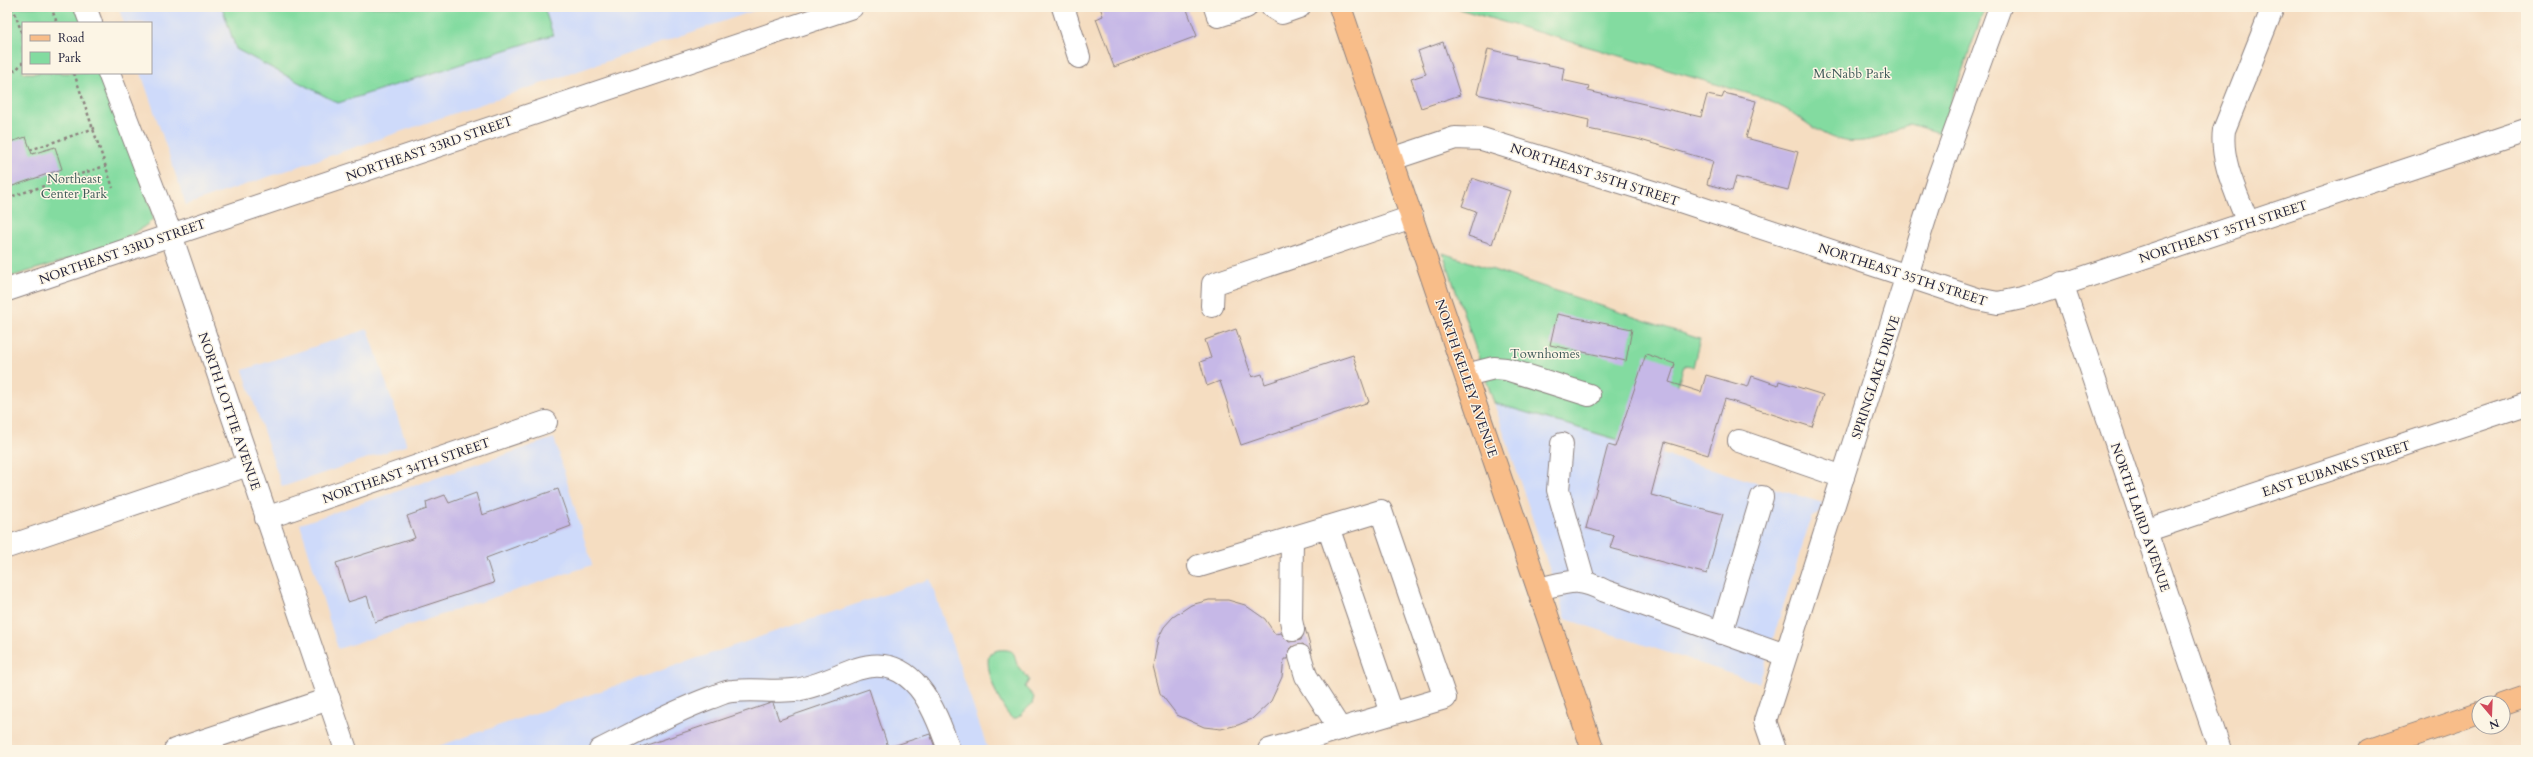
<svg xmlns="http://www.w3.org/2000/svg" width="2533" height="757" font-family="Cardo,serif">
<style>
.built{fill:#cedafa}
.green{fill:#83dba0;stroke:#527e6e}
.building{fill:#c6b8e7}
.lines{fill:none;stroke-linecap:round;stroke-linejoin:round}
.minor-casing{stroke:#8c807e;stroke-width:24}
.major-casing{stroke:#8c807e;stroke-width:24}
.path{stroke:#8c807e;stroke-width:2.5;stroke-dasharray:3 3;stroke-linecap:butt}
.minor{stroke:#fff;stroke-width:22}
.major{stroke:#f8bd89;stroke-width:22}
.labels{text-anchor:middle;stroke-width:3;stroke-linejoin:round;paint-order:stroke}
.park-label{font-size:13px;fill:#3f5a59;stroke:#fcf5e5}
.street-label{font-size:13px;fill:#22223b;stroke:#fcf5e5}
</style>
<rect width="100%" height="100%" fill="#fcf5e5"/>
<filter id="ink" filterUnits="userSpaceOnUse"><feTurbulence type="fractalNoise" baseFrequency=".025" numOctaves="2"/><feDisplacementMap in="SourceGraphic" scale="8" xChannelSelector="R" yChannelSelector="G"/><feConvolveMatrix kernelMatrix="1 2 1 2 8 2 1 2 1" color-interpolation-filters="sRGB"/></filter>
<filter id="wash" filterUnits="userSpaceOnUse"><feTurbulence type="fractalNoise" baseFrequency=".012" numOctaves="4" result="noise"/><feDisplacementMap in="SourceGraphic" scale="16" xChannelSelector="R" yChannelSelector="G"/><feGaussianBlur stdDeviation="0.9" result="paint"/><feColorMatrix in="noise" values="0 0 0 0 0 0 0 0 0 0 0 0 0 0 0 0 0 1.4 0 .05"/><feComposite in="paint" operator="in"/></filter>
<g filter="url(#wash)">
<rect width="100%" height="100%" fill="#f5ddc1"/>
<g class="built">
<path d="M118 7H765L186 205 141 73H151V23H124Z"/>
<path d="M368 329 407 445 282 487 243 370Z"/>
<path d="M1494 403 1823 503 1820 511 1811 518 1759 683 1566 619Z"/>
<path d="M554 438 592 565 338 649 300 524Z"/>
<path d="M930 579 988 750H427Z"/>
</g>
<g class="green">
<path d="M7 7H79L85 23H23V73H103L152 210 153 219C130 245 43 266 7 278Z"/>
<path d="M222 7H544L553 35 338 103 236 49Z"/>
<path d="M1452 7H1985L1940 133 1909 124C1900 128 1889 135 1878 138 1838 149 1821 133 1791 112 1781 106 1770 102 1760 97Z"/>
<path d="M1443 253 1700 339 1693 367 1684 366 1656 451 1494 403Z"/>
<path d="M998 650C1022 648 1010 659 1021 670 1024 674 1027 675 1029 680L1025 687 1034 697 1032 704C1025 709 1021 718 1013 719 1001 711 982 665 990 653Z"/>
</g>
<g id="blocks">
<g class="building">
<path d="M1100 7H1186L1197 36 1114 67 1096 19 1103 16Z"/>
<path d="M1443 42 1460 95 1421 108 1411 79 1426 74 1418 51Z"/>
<path d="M1488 49 1517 56 1516 58 1564 68 1562 80 1589 86 1588 91 1701 117 1707 95 1722 98 1724 93 1756 101 1746 138 1798 152 1788 190 1736 177 1732 191 1707 184 1713 161 1637 139 1588 129 1589 120 1477 94Z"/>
<path d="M26 137 32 154 55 147 62 169 7 188V143Z"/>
<path d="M1472 178 1510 191 1492 244 1468 236 1476 211 1462 206Z"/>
<path d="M1557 314 1632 329 1626 361 1550 345Z"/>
<path d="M1236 329 1252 377 1262 374 1265 384 1353 355 1369 402 1241 445 1220 381 1207 386 1200 362 1211 358 1205 340Z"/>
<path d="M1646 354 1675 364 1669 382 1701 392 1706 375 1748 387 1752 376 1778 385 1779 381 1823 395 1812 427 1725 399 1708 455 1665 442 1651 495 1723 514 1707 574 1610 548 1614 536 1586 528 1608 445 1615 447Z"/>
<path d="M558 489 571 526 486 558 494 583 375 622 367 596 348 602 336 563 415 538 407 516 427 509 426 502 445 495 449 503 476 493 482 515Z"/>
<path d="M1209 600H1228L1245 605 1265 619 1275 634 1281 633 1289 642 1301 640 1305 628 1312 653 1303 644 1291 647 1288 659H1284L1282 677 1271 701 1252 719 1238 725 1221 729 1204 727 1177 715 1160 693 1153 666 1158 639 1164 627 1173 617 1191 605Z"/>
<path d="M869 689 889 750H641V747L771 703H773L779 720Z"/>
<path d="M930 734 936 750H891L890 747Z"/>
</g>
</g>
</g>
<g filter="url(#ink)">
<use href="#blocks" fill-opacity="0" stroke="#8c807e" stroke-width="1"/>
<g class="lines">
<g class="minor-casing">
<g id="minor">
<path d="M85 7 91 23"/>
<path d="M1063 7 1079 57"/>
<path d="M1215 7 1218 16 1246 7"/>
<path d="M1272 7 1282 13 1299 7"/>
<path d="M109 73 171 235 346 750"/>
<path d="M1392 159 1455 138 1482 139 1656 193 1977 299 1998 303 2022 298 2526 130"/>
<path d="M2248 223C2237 194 2220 161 2224 130L2273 7"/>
<path d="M2062 283 2220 750"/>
<path d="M7 290 852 7"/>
<path d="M1212 306 1213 284 1412 217"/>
<path d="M1466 375 1494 368 1506 369 1589 395"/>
<path d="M1739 441 1843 477"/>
<path d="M1562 444 1558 490 1584 581"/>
<path d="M266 518 546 422"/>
<path d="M1328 527 1392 713"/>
<path d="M2145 531 2526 404"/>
<path d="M1292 538 1291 620 1293 630"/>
<path d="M7 547 248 465"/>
<path d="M1199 566 1381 511 1445 698 1269 750"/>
<path d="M1539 589C1569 582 1577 576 1605 591L1785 655"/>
<path d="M1721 633 1762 497"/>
<path d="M1300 656 1306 676 1340 729"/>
<path d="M175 750 329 699"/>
<path d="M600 750C636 732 672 712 710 698 717 696 725 691 733 691 753 689 773 692 794 690 814 688 837 676 857 669 913 651 935 709 949 750"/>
<path d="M1775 750 1765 721 1937 181 2000 7"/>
</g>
</g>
<g class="major-casing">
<g id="major">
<path d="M1340 7 1593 750"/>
<path d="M2503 705 2526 697"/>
<path d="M2370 750 2479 713"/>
</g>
</g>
<g class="path">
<path d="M13 7 23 37"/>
<path d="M51 7 57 23"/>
<path d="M7 73 16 70 23 62"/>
<path d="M74 73 113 188"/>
<path d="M30 150 95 128"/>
<path d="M7 198 105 166"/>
</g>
<use href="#minor" class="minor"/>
<use href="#major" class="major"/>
</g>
</g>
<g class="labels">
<g class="park-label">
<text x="1852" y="78">McNabb Park</text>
<text x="74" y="183">Northeast<tspan x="74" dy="15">Center Park</tspan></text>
<text x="1545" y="358">Townhomes</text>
</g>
<g class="street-label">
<text transform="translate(429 148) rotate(-19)" y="5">NORTHEAST 33RD STREET</text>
<text transform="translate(1595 174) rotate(18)" y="5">NORTHEAST 35TH STREET</text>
<text transform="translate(2223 231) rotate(-18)" y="5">NORTHEAST 35TH STREET</text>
<text transform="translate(122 251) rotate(-19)" y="5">NORTHEAST 33RD STREET</text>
<text transform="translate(1903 274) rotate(18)" y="5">NORTHEAST 35TH STREET</text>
<text transform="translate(1875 377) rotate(-72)" y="5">SPRINGLAKE DRIVE</text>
<text transform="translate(1467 378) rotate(71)" y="5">NORTH KELLEY AVENUE</text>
<text transform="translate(230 411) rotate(71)" y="5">NORTH LOTTIE AVENUE</text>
<text transform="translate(2336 468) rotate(-18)" y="5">EAST EUBANKS STREET</text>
<text transform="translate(406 470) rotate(-19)" y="5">NORTHEAST 34TH STREET</text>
<text transform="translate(2141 517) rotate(71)" y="5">NORTH LAIRD AVENUE</text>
</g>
</g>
<rect width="2533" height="757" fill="none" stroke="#fcf5e5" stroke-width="24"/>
<rect x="22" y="22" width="130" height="52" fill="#fcf5e5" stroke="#a5a1a1"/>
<rect x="30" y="35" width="20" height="6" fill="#f8bd89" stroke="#a5a1a1"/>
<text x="58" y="42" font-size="12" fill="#22223b">Road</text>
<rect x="30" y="52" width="20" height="12" fill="#83dba0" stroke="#a5a1a1"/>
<text x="58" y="62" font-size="12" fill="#22223b">Park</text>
<g transform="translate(2491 715) rotate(161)"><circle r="19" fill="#fcf5e5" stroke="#a5a1a1"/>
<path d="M0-3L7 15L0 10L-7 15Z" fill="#d1495b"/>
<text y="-6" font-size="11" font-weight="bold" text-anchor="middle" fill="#22223b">N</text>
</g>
</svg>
